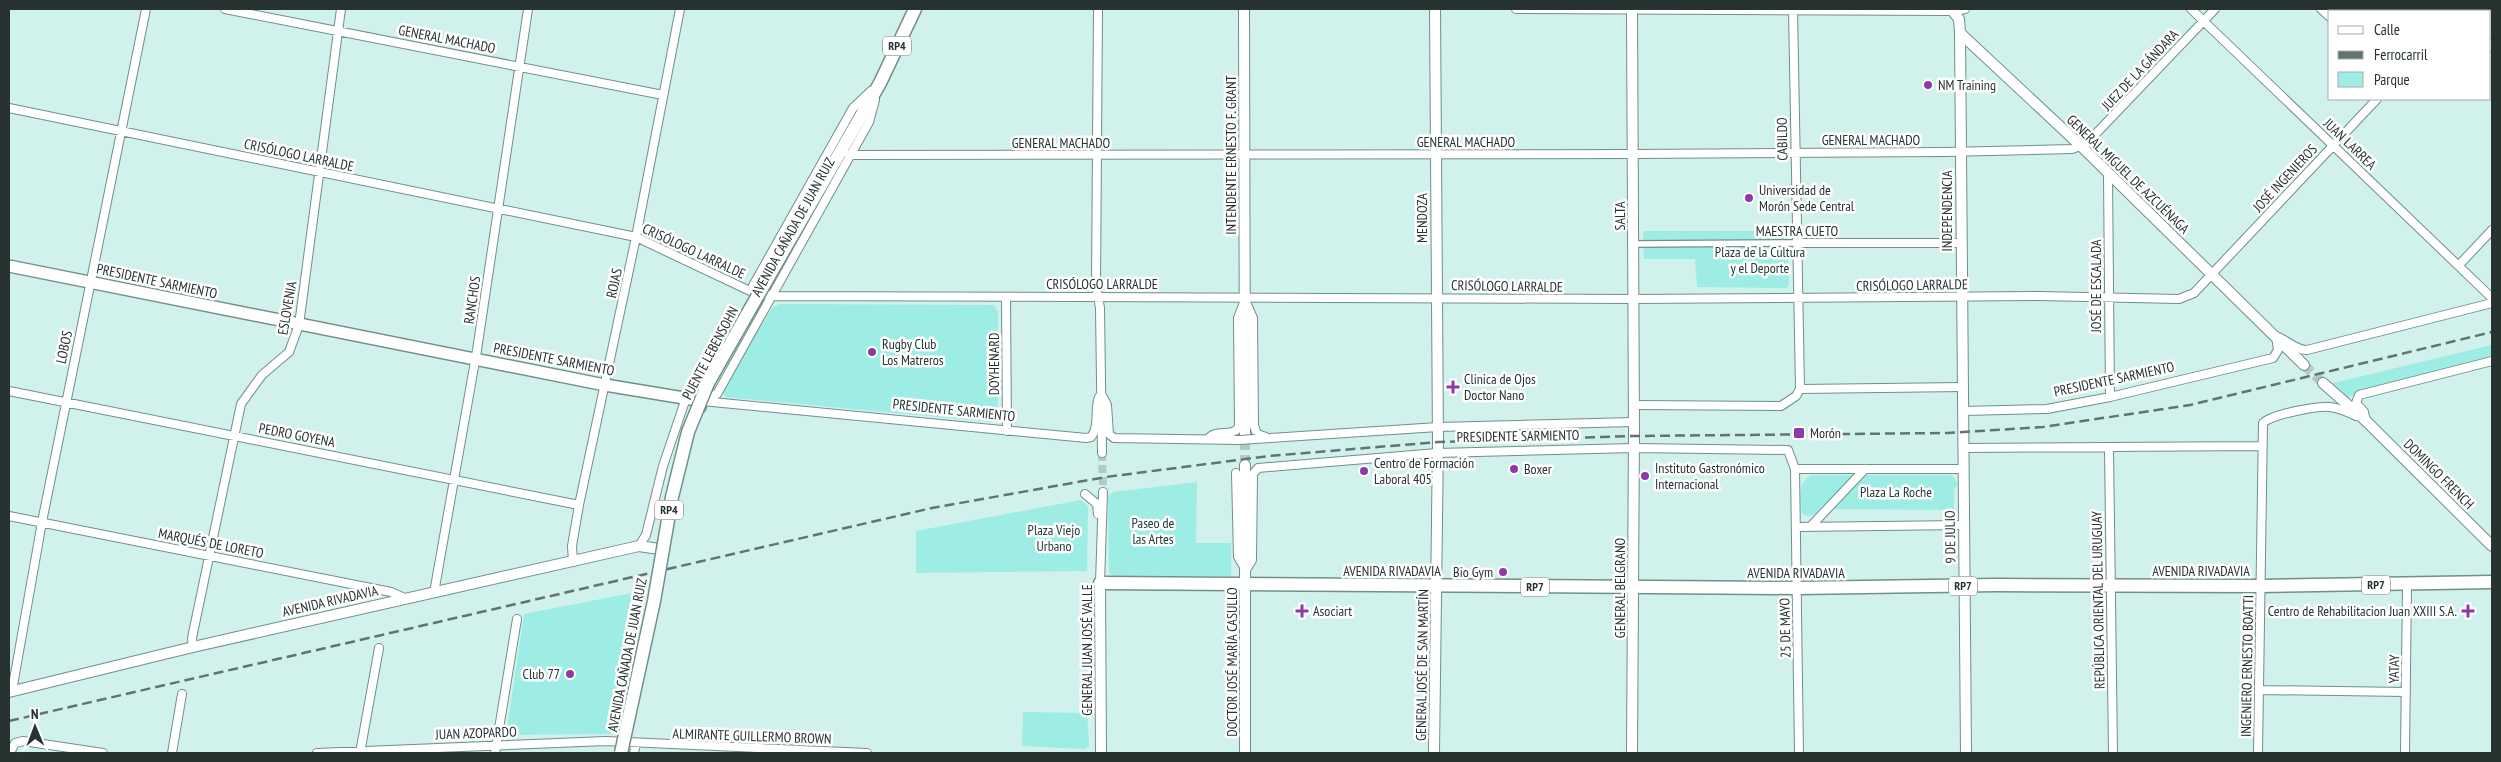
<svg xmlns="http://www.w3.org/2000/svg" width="2501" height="762" viewBox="0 0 2501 762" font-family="'PT Sans Narrow',sans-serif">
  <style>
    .green { fill: #9dede4 }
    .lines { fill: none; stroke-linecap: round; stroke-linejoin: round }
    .minor-tunnel { stroke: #afcbc7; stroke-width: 8; stroke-dasharray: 8 4; stroke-linecap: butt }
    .tertiary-tunnel { stroke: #afcbc7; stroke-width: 10; stroke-dasharray: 10 5; stroke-linecap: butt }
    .pedestrian-casing { stroke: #718f8b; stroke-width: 8 }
    .minor-casing { stroke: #718f8b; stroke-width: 10 }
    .tertiary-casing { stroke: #718f8b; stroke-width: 12 }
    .secondary-casing { stroke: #718f8b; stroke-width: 14 }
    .primary-casing { stroke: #718f8b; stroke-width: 15 }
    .pedestrian { stroke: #fff; stroke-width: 5.5 }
    .minor { stroke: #fff; stroke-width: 8 }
    .tertiary { stroke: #fff; stroke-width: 10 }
    .secondary { stroke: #fff; stroke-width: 11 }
    .primary { stroke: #fff; stroke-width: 12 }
    .rail { stroke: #617471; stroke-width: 2.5; stroke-dasharray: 10 5; stroke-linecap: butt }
    .minor-bridge-casing { stroke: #718f8b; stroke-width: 10; stroke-linecap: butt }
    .primary-bridge-casing { stroke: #718f8b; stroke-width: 15; stroke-linecap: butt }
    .minor-bridge { stroke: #fff; stroke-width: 8 }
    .primary-bridge { stroke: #fff; stroke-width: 12 }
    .poi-dot { fill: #8d39a7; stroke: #fff; stroke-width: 2 }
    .labels { text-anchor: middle; stroke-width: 5; stroke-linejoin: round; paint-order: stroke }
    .shield { fill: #fff; stroke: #67706f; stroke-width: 1 }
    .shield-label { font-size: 12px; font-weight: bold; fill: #263331 }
    .street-label { font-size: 14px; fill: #263331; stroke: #fff }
    .poi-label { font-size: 14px; fill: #263331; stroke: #fff; text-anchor: start }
    .park-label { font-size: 14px; fill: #213a37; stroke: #fff }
  </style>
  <rect width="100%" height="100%" fill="#d1f1ed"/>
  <!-- green -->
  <path class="green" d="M1643 231H1787L1789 285 1787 288 1697 287 1695 259H1644Z
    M779 304 994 305 998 312V417L991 422 725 397 722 391 772 308Z
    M2492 345V356L2362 391 2347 398 2329 384Z
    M1812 475H1952L1958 484 1954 490V510L1822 509C1815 515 1810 518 1802 514 1801 501 1796 481 1812 475Z
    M1197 482 1196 543H1231V576H1116L1109 574 1108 497 1113 492Z
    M1081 500 1088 506 1087 571 916 573V531Z
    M642 591 611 734 506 735 524 614Z
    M1023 712 1087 713 1089 746 1084 749 1022 746Z"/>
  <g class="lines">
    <!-- minor-tunnel -->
    <path class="minor-tunnel" d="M1102 453 1103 492"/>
    <!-- tertiary-tunnel -->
    <path class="tertiary-tunnel" d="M2304 365 2323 383
      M1245 465V435"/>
    <!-- pedestrian casing -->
    <g class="pedestrian-casing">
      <path id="pedestrian" d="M1634 244 1797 243"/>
    </g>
    <!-- minor casing -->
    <g class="minor-casing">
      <path id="minor" d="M225 9 663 95
        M1098 9 1096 285 1100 308 1102 453
        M1516 9 1955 11 1965 9
        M1793 9 1800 389
        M2191 9 2492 298
        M2321 9 2330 17
        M2453 9 2456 11
        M2461 11 2464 9
        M2490 44 2492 47
        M9 108 636 237 750 291 772 296 1633 299 2039 296 2179 299 2194 293 2377 99
        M849 155 1633 154 1945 152 2072 149 2087 143 2215 9
        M2108 175 2110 397
        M1797 243H1961
        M2459 265 2492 230
        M750 291 853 108 871 91
        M1006 297 1007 431
        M1246 302 1253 318 1254 426 1257 434 1266 437
        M1800 389 1963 387
        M9 391 579 505
        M1103 397 1107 405 1109 434 1114 438 1240 440
        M704 400 717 394 869 122 875 100
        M702 401 1086 438 1091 437C1100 426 1094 410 1099 397
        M1634 405 1781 406 1796 396 1800 389
        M1963 411 2047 409 2110 397 2273 358 2278 350 2276 336C2288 340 2294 350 2307 350L2492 303
        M2366 421 2364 412 2356 403 2359 395 2492 361
        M1208 439C1216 428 1232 438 1239 427L1238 318 1243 305
        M1255 439 1438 427 1634 422
        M2109 447 2113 753
        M1963 448 2261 446
        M1795 469H1963
        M1236 473 1238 557 1246 570 1252 560 1253 474 1258 468 1437 453 1634 448 1788 450 1795 469 1799 753
        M1085 494 1097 504 1098 514
        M9 516 391 592 407 599
        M1811 526 1865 469
        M1797 527 1963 525
        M639 546 646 535 663 466 686 398
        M573 562 572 546 579 505 636 237 680 9
        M1100 583 1103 492
        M434 593 477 350 528 9
        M193 647 192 638 241 404 262 375 289 352 299 325 341 9
        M2259 690 2406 692
        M12 691 42 522 146 9
        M10 753 15 743 23 741 103 753
        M172 753 182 694
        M317 753 606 741 867 753
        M360 753 379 648
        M495 753 517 619
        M634 753 636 743
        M2258 753 2263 423C2272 414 2317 406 2330 407 2339 408 2348 412 2356 416
        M2405 753 2407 585"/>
    </g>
    <!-- tertiary casing -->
    <g class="tertiary-casing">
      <path id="tertiary" d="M1244 9 1245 435
        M1951 9 1959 19 1960 33 1966 753
        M1960 33 2082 147 2304 365
        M2323 383 2366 421 2492 546
        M1100 583 1101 753
        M9 692 193 647 639 546 659 549
        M1245 753V465
        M1434 753 1438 442 1435 9
        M1632 753 1634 431 1632 9"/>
    </g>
    <!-- secondary casing -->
    <g class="secondary-casing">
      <path id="secondary" d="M9 266 605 385 702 401 700 407"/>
    </g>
    <!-- primary casing -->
    <g class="primary-casing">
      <path id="primary" d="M765 283 880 83 915 9
        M1100 583 1797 588 1996 585 2260 586 2492 582"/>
    </g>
    <!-- pedestrian -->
    <use href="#pedestrian" class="pedestrian"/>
    <!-- minor -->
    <use href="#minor" class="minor"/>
    <!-- tertiary -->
    <use href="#tertiary" class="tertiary"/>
    <!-- secondary -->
    <use href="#secondary" class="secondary"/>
    <!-- primary -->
    <use href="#primary" class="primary"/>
    <!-- rail -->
    <path class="rail" d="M9 721 932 508 1106 477 1269 456 1438 442 1634 436 1948 433 2043 427 2190 405 2492 332"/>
    <!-- minor-bridge casing -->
    <g class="minor-bridge-casing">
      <path id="minor-bridge" d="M1240 440 1255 439"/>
    </g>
    <!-- primary-bridge casing -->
    <g class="primary-bridge-casing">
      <path id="primary-bridge" d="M621 753 654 601 672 497 688 432 708 383 765 283"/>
    </g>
    <!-- minor-bridge -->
    <use href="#minor-bridge" class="minor-bridge"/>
    <!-- primary-bridge -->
    <use href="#primary-bridge" class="primary-bridge"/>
  </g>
  <!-- markers -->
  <g class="poi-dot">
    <circle cx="1928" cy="85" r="5"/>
    <circle cx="1749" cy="198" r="5"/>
    <circle cx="872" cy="352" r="5"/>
    <path d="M1450.5 379.5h5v5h5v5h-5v5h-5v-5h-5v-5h5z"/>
    <rect x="1793" y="427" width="12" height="12" rx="2.5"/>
    <circle cx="1514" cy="469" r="5"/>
    <circle cx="1364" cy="471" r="5"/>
    <circle cx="1645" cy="476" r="5"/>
    <circle cx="1503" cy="572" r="5"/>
    <path d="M1299.5 603.5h5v5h5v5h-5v5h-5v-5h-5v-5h5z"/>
    <path d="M2465.5 603.5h5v5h5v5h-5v5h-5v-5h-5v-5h5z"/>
    <circle cx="570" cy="674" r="5"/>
  </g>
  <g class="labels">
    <!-- shield labels -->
    <g class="shield">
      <rect x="883" y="36.5" width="28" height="19" rx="4"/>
      <rect x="655" y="500.5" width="28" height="19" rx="4"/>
      <rect x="2362" y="575.5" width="28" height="19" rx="4"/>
      <rect x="1949" y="576.5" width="28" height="19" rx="4"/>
      <rect x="1521" y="577.5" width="28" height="19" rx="4"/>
    </g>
    <g class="shield-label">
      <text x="897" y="50">RP4</text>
      <text x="669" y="514">RP4</text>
      <text x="2376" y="589">RP7</text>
      <text x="1963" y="590">RP7</text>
      <text x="1535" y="591">RP7</text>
    </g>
    <!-- street labels -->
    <g class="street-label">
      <text transform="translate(447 39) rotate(11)" y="5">GENERAL MACHADO</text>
      <text transform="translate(2140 70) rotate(-47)" y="5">JUEZ DE LA GÁNDARA</text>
      <text transform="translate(1782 139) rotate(-91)" y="5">CABILDO</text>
      <text x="1871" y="145">GENERAL MACHADO</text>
      <text x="1466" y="147">GENERAL MACHADO</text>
      <text x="1061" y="148">GENERAL MACHADO</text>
      <text transform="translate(2350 144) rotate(44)" y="5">JUAN LARREA</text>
      <text transform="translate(299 155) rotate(12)" y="5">CRISÓLOGO LARRALDE</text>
      <text transform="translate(1231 155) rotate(-90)" y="5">INTENDENTE ERNESTO F. GRANT</text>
      <text transform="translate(2128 174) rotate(44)" y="5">GENERAL MIGUEL DE AZCUÉNAGA</text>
      <text transform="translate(2285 178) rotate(-47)" y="5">JOSÉ INGENIEROS</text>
      <text transform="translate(1947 211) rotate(-90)" y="5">INDEPENDENCIA</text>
      <text transform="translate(1620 216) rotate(-90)" y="5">SALTA</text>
      <text transform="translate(1422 218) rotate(-90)" y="5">MENDOZA</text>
      <text transform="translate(793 227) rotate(-61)" y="5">AVENIDA CAÑADA DE JUAN RUIZ</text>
      <text x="1797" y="236">MAESTRA CUETO</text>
      <text transform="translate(694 251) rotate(25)" y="5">CRISÓLOGO LARRALDE</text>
      <text transform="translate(157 281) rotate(12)" y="5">PRESIDENTE SARMIENTO</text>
      <text transform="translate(614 283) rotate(-78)" y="5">ROJAS</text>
      <text x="1102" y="289">CRISÓLOGO LARRALDE</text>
      <text transform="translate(1912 285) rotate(-1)" y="5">CRISÓLOGO LARRALDE</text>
      <text transform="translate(1507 286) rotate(1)" y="5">CRISÓLOGO LARRALDE</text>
      <text transform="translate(2096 286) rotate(-90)" y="5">JOSÉ DE ESCALADA</text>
      <text transform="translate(472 300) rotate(-82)" y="5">RANCHOS</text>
      <text transform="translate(287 308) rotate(-80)" y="5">ESLOVENIA</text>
      <text transform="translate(64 347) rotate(-78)" y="5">LOBOS</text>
      <text transform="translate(710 353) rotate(-62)" y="5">PUENTE LEBENSOHN</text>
      <text transform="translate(554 359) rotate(11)" y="5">PRESIDENTE SARMIENTO</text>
      <text transform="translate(994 364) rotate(-90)" y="5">DOYHENARD</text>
      <text transform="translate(2114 379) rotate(-12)" y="5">PRESIDENTE SARMIENTO</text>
      <text transform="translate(954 410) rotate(6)" y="5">PRESIDENTE SARMIENTO</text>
      <text transform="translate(297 435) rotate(11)" y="5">PEDRO GOYENA</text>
      <text transform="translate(1518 436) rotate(-1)" y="5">PRESIDENTE SARMIENTO</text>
      <text transform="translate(2439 474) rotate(45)" y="5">DOMINGO FRENCH</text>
      <text transform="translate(1950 537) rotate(-91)" y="5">9 DE JULIO</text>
      <text transform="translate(211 543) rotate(11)" y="5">MARQUÉS DE LORETO</text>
      <text x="1392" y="576">AVENIDA RIVADAVIA</text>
      <text x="2201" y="576">AVENIDA RIVADAVIA</text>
      <text x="1796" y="578">AVENIDA RIVADAVIA</text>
      <text transform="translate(1620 588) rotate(-90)" y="5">GENERAL BELGRANO</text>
      <text transform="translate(2098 600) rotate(-91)" y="5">REPÚBLICA ORIENTAL DEL URUGUAY</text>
      <text transform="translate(330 601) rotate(-13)" y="5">AVENIDA RIVADAVIA</text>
      <text transform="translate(1785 628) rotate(-91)" y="5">25 DE MAYO</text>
      <text transform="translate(1087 650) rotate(-90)" y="5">GENERAL JUAN JOSÉ VALLE</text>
      <text transform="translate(627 655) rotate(-79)" y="5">AVENIDA CAÑADA DE JUAN RUIZ</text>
      <text transform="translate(1232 662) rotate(-90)" y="5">DOCTOR JOSÉ MARÍA CASULLO</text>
      <text transform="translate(1422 665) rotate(-89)" y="5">GENERAL JOSÉ DE SAN MARTÍN</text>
      <text transform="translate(2247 666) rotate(-89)" y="5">INGENIERO ERNESTO BOATTI</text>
      <text transform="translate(2394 669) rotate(-89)" y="5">YATAY</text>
      <text transform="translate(476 733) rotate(-2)" y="5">JUAN AZOPARDO</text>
      <text transform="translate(752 736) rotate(2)" y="5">ALMIRANTE GUILLERMO BROWN</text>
    </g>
    <!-- poi labels -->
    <g class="poi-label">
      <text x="1938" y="90">NM Training</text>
      <text x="1759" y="195">Universidad de<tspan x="1759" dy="16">Morón Sede Central</tspan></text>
      <text x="882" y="349">Rugby Club<tspan x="882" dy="16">Los Matreros</tspan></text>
      <text x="1464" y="384">Clinica de Ojos<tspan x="1464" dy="16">Doctor Nano</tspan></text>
      <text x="1810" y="438">Morón</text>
      <text x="1374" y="468">Centro de Formación<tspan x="1374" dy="16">Laboral 405</tspan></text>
      <text x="1655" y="473">Instituto Gastronómico<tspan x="1655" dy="16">Internacional</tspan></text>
      <text x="1524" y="474">Boxer</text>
      <text x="1493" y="577" text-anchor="end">Bio Gym</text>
      <text x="1313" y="616">Asociart</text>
      <text x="2457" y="616" text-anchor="end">Centro de Rehabilitacion Juan XXIII S.A.</text>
      <text x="560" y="679" text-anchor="end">Club 77</text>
    </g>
    <!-- park labels -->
    <g class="park-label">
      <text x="1760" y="257">Plaza de la Cultura<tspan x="1760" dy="16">y el Deporte</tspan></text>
      <text x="1896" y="497">Plaza La Roche</text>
      <text x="1153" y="528">Paseo de<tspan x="1153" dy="16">las Artes</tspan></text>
      <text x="1054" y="535">Plaza Viejo<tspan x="1054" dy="16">Urbano</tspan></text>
    </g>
  </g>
  <!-- border -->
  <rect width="2501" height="762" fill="none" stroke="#263331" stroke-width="20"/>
  <!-- legend -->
  <rect x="2328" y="10" width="162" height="90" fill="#ffffff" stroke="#a8adad"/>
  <rect x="2338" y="26" width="25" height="8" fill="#ffffff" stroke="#a8adad"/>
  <text x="2374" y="35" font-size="15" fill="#263331">Calle</text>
  <rect x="2338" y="51" width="25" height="8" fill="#617471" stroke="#a8adad"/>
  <text x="2374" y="60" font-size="15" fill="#263331">Ferrocarril</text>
  <rect x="2338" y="72" width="25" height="15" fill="#9dede4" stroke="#a8adad"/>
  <text x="2374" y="85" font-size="15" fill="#263331">Parque</text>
  <!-- north arrow -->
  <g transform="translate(35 727) rotate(359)" stroke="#ffffff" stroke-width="4" paint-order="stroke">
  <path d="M0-4L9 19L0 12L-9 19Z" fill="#263331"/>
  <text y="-8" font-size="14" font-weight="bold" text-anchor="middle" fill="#263331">N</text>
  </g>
</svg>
